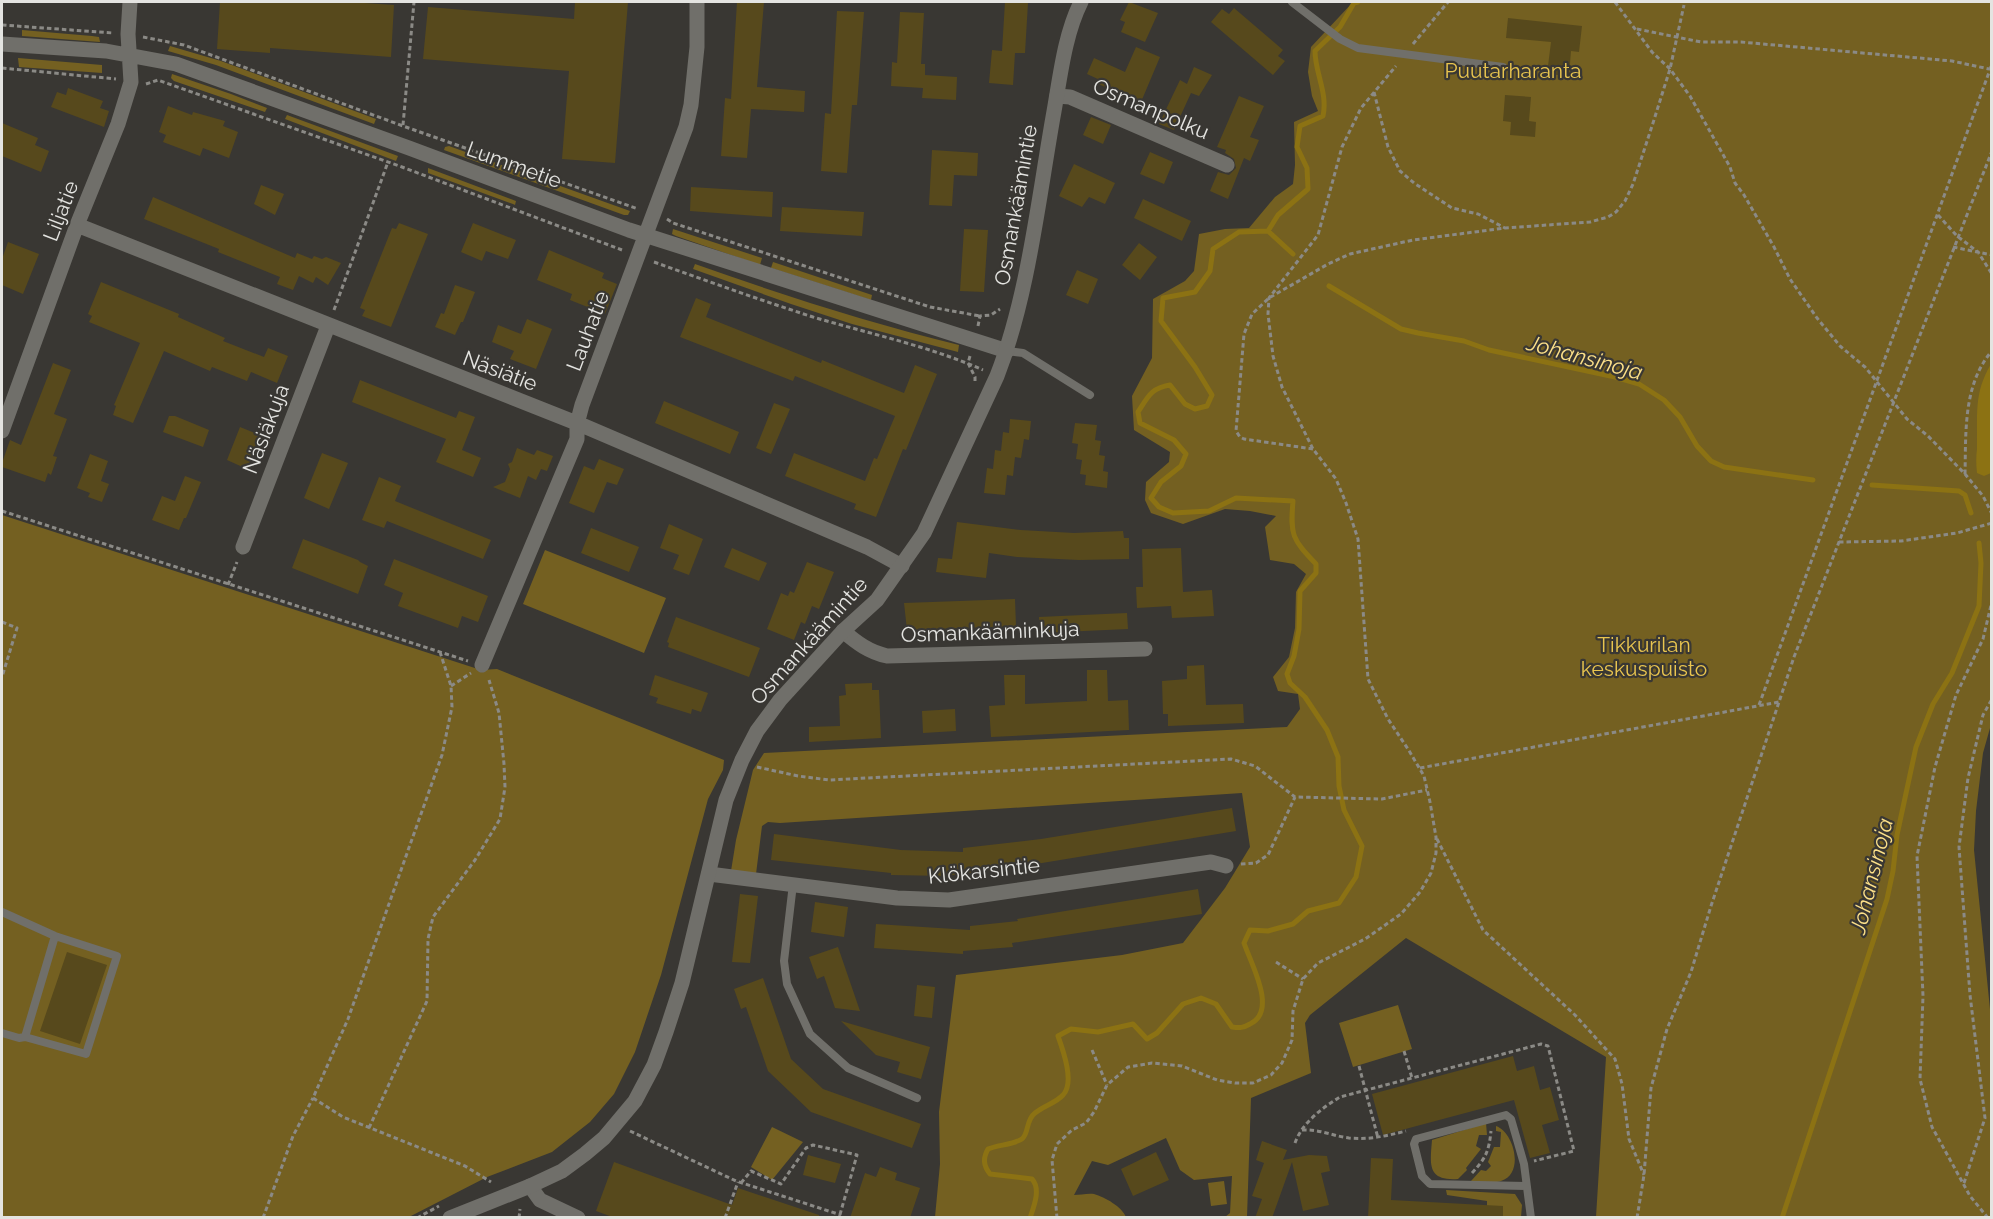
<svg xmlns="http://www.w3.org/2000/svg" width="1993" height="1219" viewBox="0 0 1993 1219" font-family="Raleway,sans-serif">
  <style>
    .green { fill: #746021 }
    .water { fill: #8c7213 }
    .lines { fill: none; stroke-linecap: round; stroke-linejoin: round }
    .stream { stroke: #8c7213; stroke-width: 5 }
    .building { fill: #57491c }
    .path { stroke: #8b8a86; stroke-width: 3; stroke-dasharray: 4.5 3; stroke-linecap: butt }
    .lane { stroke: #706f6a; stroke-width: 8 }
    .street { stroke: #706f6a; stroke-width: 15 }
    .secondary { stroke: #706f6a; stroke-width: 15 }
    .labels { text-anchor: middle; stroke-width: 4.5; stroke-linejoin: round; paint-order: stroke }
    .park-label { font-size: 21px; fill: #e9c54f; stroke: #393733 }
    .street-label { font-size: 21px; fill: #e4e4e1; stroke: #393733 }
    .water-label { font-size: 22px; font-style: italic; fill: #fbdf88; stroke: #393733 }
  </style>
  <rect width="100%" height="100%" fill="#393733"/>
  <!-- green -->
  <path class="green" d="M1353 2H1991L1992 721 1983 753 1976 811 1974 850 1992 1029 1991 1217H1596L1606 1057 1406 938 1310 1015 1305 1023 1311 1073 1251 1098 1247 1217H1225L1230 1213 1232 1176 1194 1180 1180 1170 1166 1138 1108 1165 1092 1161 1074 1195C1080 1195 1088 1193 1094 1194 1105 1197 1122 1207 1126 1217H935L940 1164 939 1112 956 975 1122 955 1183 943 1225 888 1250 847 1242 793 780 823 768 822 762 826 756 874 731 871 736 840 753 770 764 753 1287 727 1300 709 1298 694 1278 691 1273 677 1289 657 1295 628 1296 592 1306 574 1294 564 1270 560 1265 527 1276 516 1250 511 1225 509 1183 524 1151 513 1145 500 1146 482 1169 462 1170 452 1134 430 1132 396 1152 358 1153 299 1185 281 1194 271 1199 234 1225 229 1249 228 1275 197 1293 184 1295 165 1294 122 1318 111 1312 96 1308 72 1311 47Z
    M22 30 92 36 99 37 100 42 22 36Z
    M170 46 221 61 376 119 374 124 216 65 168 51Z
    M18 58 102 65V73L19 67Z
    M172 74 231 94 267 108 265 112 174 81 171 78Z
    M287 115 398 156 396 161 285 119Z
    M449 146 630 211 628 215H624L444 150 445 147Z
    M428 168 516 201 515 205 513 204 428 173Z
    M673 229 762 258 760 265 676 236 672 234Z
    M773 262 872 295 871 300 771 268Z
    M695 264C782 295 870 323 959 345L958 352 852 324 791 304 693 269Z
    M2 515 481 670 497 669 724 760 723 770 708 799 661 975 635 1052 614 1094 590 1122 552 1152 487 1177 409 1217 2 1218Z
    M545 550 666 598 644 653 523 604Z
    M1398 1005 1412 1049 1353 1067 1339 1023Z
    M1486 1123 1487 1135H1479L1476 1146 1481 1149 1466 1168 1467 1170 1458 1179C1427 1181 1430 1165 1432 1140Z
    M1496 1126C1514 1132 1525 1174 1501 1181 1492 1184 1480 1182 1471 1181L1481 1170 1486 1171 1491 1166 1488 1162 1494 1147H1500L1501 1132 1496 1131Z
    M772 1127 803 1142 772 1180 751 1167Z
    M1224 1181 1227 1204 1211 1206 1208 1183Z
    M1446 1190 1515 1194 1522 1205 1521 1217H1487V1201L1447 1195Z"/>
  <!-- water -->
  <path class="water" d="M1991 364V473L1984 476 1977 473C1976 464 1976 457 1977 449 1978 416 1973 394 1991 364Z"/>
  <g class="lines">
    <!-- stream -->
    <path class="stream" d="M1268 231 1293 254
      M1329 286 1401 329 1418 333 1464 341 1489 350 1615 377 1639 384 1664 400 1680 417 1697 446 1711 461 1724 467 1813 480
      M1872 485 1959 491 1965 495 1971 513
      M1030 1218C1034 1206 1041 1189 1032 1179L990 1174C983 1165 983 1158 988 1149 997 1145 1018 1144 1023 1138 1029 1131 1026 1120 1035 1113 1043 1106 1056 1103 1063 1095 1075 1083 1063 1050 1058 1036L1071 1029 1098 1032 1133 1024 1147 1039 1157 1033 1183 1004 1201 998 1216 1004 1232 1027C1240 1028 1243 1028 1250 1024 1278 1011 1251 964 1244 943L1250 930 1268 931 1293 924 1308 911 1339 903 1356 877 1362 846 1344 810 1339 786 1338 757 1327 730 1305 697 1290 683 1287 674 1294 656 1299 629 1300 591 1316 573V564C1292 539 1290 535 1293 501L1236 498 1209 511 1173 513 1159 507 1151 498 1161 482 1181 466 1186 454 1174 440 1140 423 1138 412C1148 397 1151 388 1170 385L1185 404 1195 409 1207 406 1212 395 1195 367 1161 321 1163 298 1195 292 1210 271 1213 249 1239 232 1268 231 1278 215 1308 189 1307 168 1297 147 1300 126 1323 116C1328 93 1315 73 1315 51L1340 27 1354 3 1358 2
      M1782 1218 1887 899 1893 871 1897 835 1916 747 1933 704 1952 673 1979 606 1981 563 1979 543"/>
  </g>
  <!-- building -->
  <path class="building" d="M220 2H350L394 5 391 57 270 48V53L217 49Z
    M575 2H628L615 163 562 159 569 71 423 59 428 7 574 19Z
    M737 2H764L757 87 805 91 804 112 751 109 747 158 721 156 725 98 731 99Z
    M1005 2 1028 3 1025 53H1015L1013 85 989 83 992 50 1002 51Z
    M1129 2 1158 13 1145 42 1121 32 1125 22 1120 20Z
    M1234 8 1283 50 1278 56 1285 61 1273 75 1211 22 1222 9 1229 14Z
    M837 11 864 12 857 105H852L847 173 821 171 825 113 831 114Z
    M900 12 924 13 921 64H925V75L957 77 956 100 922 98 923 88 891 86 892 62 897 63Z
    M1508 18 1582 26 1579 52 1571 51 1569 76 1547 74 1551 42 1506 38Z
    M1136 47 1160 57 1141 102 1098 84 1100 80 1087 74 1094 58 1125 72Z
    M1194 67 1212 75 1199 96 1191 93 1174 130 1159 124 1180 80 1187 84Z
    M68 88 103 101 100 108 109 111 104 127 51 107 57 92 66 95Z
    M1505 95 1531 97 1529 121 1536 122 1535 137 1510 135 1511 122 1503 121Z
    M1239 96 1264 106 1250 137 1259 140 1250 161 1244 158 1228 199 1210 191 1218 172 1229 175 1236 168 1234 159 1225 153 1226 150 1217 147Z
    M168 106 192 115 193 112 225 121 223 126 238 132 229 158 203 148 200 156 163 142 166 135 159 132Z
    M1091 117 1111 125 1103 144 1083 135Z
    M2 123 38 138 35 145 49 151 41 172 2 156Z
    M932 150 978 153 977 176 954 175 952 206 929 205Z
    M1150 152 1173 162 1164 184 1140 174Z
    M1074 164 1115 183 1105 204 1089 197 1082 207 1059 196Z
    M261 185 284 194 275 215 254 204Z
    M691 187 773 192 772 217 690 211Z
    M153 197 295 258 297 253 312 259 314 256 322 259 326 257 341 263 328 285 316 277 313 283 299 276 293 290 277 284 280 277 218 252 219 249 144 219Z
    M1143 199 1191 221 1182 241 1134 218Z
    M782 207 864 212 862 236 780 231Z
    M399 223 428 234 391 327 362 316 365 310 360 308 392 228 396 229Z
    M473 223 516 240 508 259 486 251 482 261 461 252Z
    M964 229 988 230 984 292 960 291Z
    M8 242 39 254 23 294 2 285V259Z
    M1139 243 1157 257 1140 280 1122 265Z
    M549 250 604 273 602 278 617 284 605 314 570 300 572 294 537 280Z
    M1077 270 1098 279 1088 304 1066 295Z
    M101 282 179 314 178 317 225 338 223 341 264 357 268 348 288 356 277 383 251 372 247 381 212 367 210 371 164 351 133 423 113 415 116 406 114 405 140 343 89 322 92 316 88 314Z
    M455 285 475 292 463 322H461L455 335 435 327 441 313 444 314Z
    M696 298 711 304 706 317 821 363 822 360 904 393 915 365 937 374 906 450 903 449 876 517 854 509 856 504 785 476 794 453 865 481 874 458 877 459 895 416 795 376 793 381 680 337Z
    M527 319 552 329 536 369 510 359 514 351 492 342 498 325 521 334Z
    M53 363 71 370 54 414 67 419 53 456 57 457 51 475 48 473 45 482 2 467V463L10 440 21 445Z
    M360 380 456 418 459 411 475 417 462 450 481 458 473 477 436 462 446 439 352 402Z
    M664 401 739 432 730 454 655 423Z
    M774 403 790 409 771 454 756 448Z
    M169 416H175L209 430 203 447 163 432Z
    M1010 419 1031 421 1029 440 1024 439 1021 458 1015 457 1013 476 1007 475 1005 495 984 493 987 468 993 469 995 450 1001 451 1003 432 1009 433Z
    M1075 423 1097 425 1095 440 1101 441 1099 455 1105 456 1103 471 1108 472 1107 488 1085 485 1086 475 1080 474 1082 460 1076 459 1078 444 1072 443Z
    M240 427 260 435 247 469 227 460Z
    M517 448 534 455 537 450 553 456 547 471 541 469 536 480 528 476 520 498 493 487 505 482 510 469 508 464 512 462Z
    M322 453 348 463 329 509 304 498Z
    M90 454 108 461 101 481 109 484 102 502 88 497 90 493 77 488Z
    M599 459 624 469 617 485 607 482 594 513 569 503 584 466 594 470Z
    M185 476 201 482 186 518H184L179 530 152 520 162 496 175 501Z
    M379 477 401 486 395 501 491 540 483 559 387 521 384 528 362 520Z
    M957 522 1021 530 1074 533 1123 531 1124 538H1129V559L1079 560 1017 557 989 553 986 578 936 572 938 558 952 559Z
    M669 524 703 539 689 575 673 569 679 555 660 548Z
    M591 528 639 547 629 572 581 553Z
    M303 539 358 560 360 562 368 566 358 594 292 568Z
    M732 548 767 563 759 581 724 567Z
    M1181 548 1183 592 1212 590 1214 616 1172 618 1171 606 1137 608 1136 587H1143L1142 549Z
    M394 559 488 596 478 622 462 616 458 628 398 606 403 593 384 585Z
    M807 562 834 572 819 609 812 606 805 624 801 622 794 640 767 629 781 593 788 596 790 591 794 593Z
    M1015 599 1016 626 907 630 904 603Z
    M1127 613 1128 629 1040 633 1039 617Z
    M676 617 760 648 749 677 668 647 669 643 667 642Z
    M1204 665 1206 705 1243 704 1244 723 1168 726V714H1163L1162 681 1187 679V666Z
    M1087 670H1107L1108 701 1128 700 1129 730 991 737 989 706 1005 705 1004 675H1025V704L1087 701Z
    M655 675 708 693 701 712 692 709 691 714 656 703 658 698 649 695Z
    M872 683V690H879L881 738 809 742V727L840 726 839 696 846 695 845 684Z
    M955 709 956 731 923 733 922 711Z
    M1232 808 1236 831 1036 864 946 876 891 875V873L771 860 774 834 901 850 963 852V848L1041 839Z
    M1198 889 1202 914 1012 943 1013 947 963 951V954L874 948 876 924 970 930V926L1018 921 1017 919Z
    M740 894 758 896 750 963 732 962Z
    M815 902 848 907 844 937 811 932Z
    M838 947 860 1011 835 1008 824 976 817 979 809 957Z
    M67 952 107 965 80 1044 40 1031Z
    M763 978 791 1059 823 1089 921 1124 912 1148 811 1112 768 1071 746 1007 741 1009 734 989Z
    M917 985 935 987 932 1018 914 1016Z
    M841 1021 930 1047 921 1079 897 1072 900 1062 876 1055Z
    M1513 1056 1517 1071 1534 1066 1540 1090 1550 1087 1559 1120 1542 1125 1550 1153 1530 1158 1514 1100 1383 1135 1372 1094Z
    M1262 1141 1287 1150 1283 1160 1309 1155 1327 1156 1330 1171 1321 1173 1329 1205 1303 1211 1292 1162 1272 1218H1255L1262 1199 1252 1196 1264 1163 1256 1160Z
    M1156 1152 1169 1180 1133 1196 1121 1169Z
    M808 1155 841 1164 835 1183 803 1175Z
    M1371 1158 1393 1159 1391 1200 1503 1206V1218H1368Z
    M614 1162 732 1205 738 1188 819 1215V1218H615L596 1211Z
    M880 1167 897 1173 895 1180 920 1188 910 1218H850L865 1173 876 1177Z"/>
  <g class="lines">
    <!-- path -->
    <path class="path" d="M1615 2 1652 52 1670 69 1690 96 1730 167 1735 183 1744 195 1774 247 1790 279 1817 318 1840 346 1865 367 1907 419 1928 436 1965 474 1983 496 1992 514
      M2 25 113 33
      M1637 29 1701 42H1741L1952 61 1989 69
      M143 37 184 45 403 126 638 209
      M1413 44 1448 2
      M2 68 116 79
      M146 84 158 80 402 167 622 250
      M1374 92 1388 147 1400 171 1414 183 1452 208 1478 214 1505 228
      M403 125 414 2
      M1938 215 1957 236 1978 252 1992 274
      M667 219 673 223 930 307 980 316
      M1953 247 1992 255
      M654 262C707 281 760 300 813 317 870 334 929 346 983 370
      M334 310 388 162
      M978 326 980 316 991 315 1000 309
      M970 356 968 363 975 377V383
      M1313 449 1244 439 1240 437 1236 431 1244 334 1252 314 1269 298 1328 264 1350 254 1413 240 1505 228 1590 222 1608 217 1616 212 1625 201 1633 184 1653 123 1670 69 1684 5
      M1965 474C1966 432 1963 384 1992 351
      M2 511 468 661
      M1839 542 1901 541 1957 533 1992 523
      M228 585 237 562
      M2 622 17 628 2 677
      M440 652 451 686 452 707 442 755 348 1019 313 1098 343 1117 465 1166 491 1182
      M451 686 471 673
      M1759 705 1992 64
      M757 767 798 776 829 780 1231 759 1255 766 1295 797 1382 799 1427 790
      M1420 768 1779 702
      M1437 839 1483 930 1575 1015 1615 1059 1622 1084 1629 1139 1644 1175
      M1241 864 1256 863 1268 855 1295 797
      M1276 962 1303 979
      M1092 1050 1107 1085
      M1404 1051 1412 1078
      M1359 1066 1378 1138
      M369 1128 427 1001 428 939 433 917 475 860 500 819 505 787 504 764 499 713 489 680
      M1302 1130C1319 1129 1333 1136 1349 1138 1369 1140 1386 1136 1406 1131
      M630 1131 736 1181 841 1215
      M1295 1143C1302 1123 1322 1108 1340 1097L1541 1044 1548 1046 1574 1151 1534 1161
      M1472 1173C1486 1158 1489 1151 1491 1131
      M741 1183 751 1171 781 1184 806 1148 813 1145 857 1155 839 1218
      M1964 1183 1985 1118 1970 995 1959 847 1968 778 1983 715 1992 699
      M263 1218 293 1136 313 1098
      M417 1218 439 1206
      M519 1218 520 1209
      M725 1218 738 1182
      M1057 1218 1052 1160 1057 1144 1072 1130 1086 1123 1094 1112 1107 1085 1128 1067 1152 1063 1182 1066 1217 1080 1235 1083H1253L1271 1075 1282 1063 1292 1040 1293 1011 1303 979 1318 963 1365 939 1401 914 1420 892 1431 873 1436 853V837L1430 802 1424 776 1408 749 1388 719 1368 679 1358 539 1346 503 1336 479 1313 449 1282 387 1273 356 1268 314 1269 298 1318 235 1342 147 1361 108 1396 66
      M1637 1218 1644 1175 1651 1088 1667 1029 1691 972 1711 906 1794 657 1992 151
      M1988 1218 1970 1196 1932 1127 1920 1079 1923 996 1917 856 1935 767 1956 695 1983 639 1992 601"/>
    <!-- lane -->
    <path class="lane" d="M1292 2 1340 39 1358 48 1503 67
      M1007 351 1023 353 1090 395
      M793 884 784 961 787 984 810 1034 848 1068 917 1098
      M2 912 55 936 117 956 86 1054 25 1037
      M2 1033 19 1038 25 1037 55 936
      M1526 1186 1430 1184 1422 1176 1414 1144 1416 1139 1506 1115 1511 1119 1524 1164 1531 1218"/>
    <!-- street -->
    <path class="street" d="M2 44 106 51 176 64 409 148 629 230 1007 351
      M1057 96 1070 97 1227 165
      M77 225 584 426 867 547 902 566
      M2 431 77 225 118 124 131 82 128 34 130 2
      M243 547 328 326
      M843 631C857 643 869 652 887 656L1145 649
      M482 665 577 439V424L582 405 686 127 691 105 697 47V2
      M709 874 897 898 949 900 1211 862 1226 866
      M530 1186 540 1200 578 1218"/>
    <!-- secondary -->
    <path class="secondary" d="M450 1218 530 1186 562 1171 585 1154 604 1138 635 1101 654 1065 666 1032 682 983 726 800 742 760 757 731 780 700 843 631 877 600 924 533 997 376C1028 296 1038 202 1053 117 1060 79 1064 36 1081 2"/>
  </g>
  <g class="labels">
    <!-- park labels -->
    <g class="park-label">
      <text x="1513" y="78">Puutarharanta</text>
      <text x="1644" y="652">Tikkurilan<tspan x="1644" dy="24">keskuspuisto</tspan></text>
    </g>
    <!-- street labels -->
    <g class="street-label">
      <text transform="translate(1151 109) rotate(23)" y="7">Osmanpolku</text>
      <text transform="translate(514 165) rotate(20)" y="7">Lummetie</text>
      <text transform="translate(1016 205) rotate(-80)" y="7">Osmankäämintie</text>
      <text transform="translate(61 211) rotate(-69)" y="7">Liljatie</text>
      <text transform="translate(588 331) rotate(-69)" y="7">Lauhatie</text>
      <text transform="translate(500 371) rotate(21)" y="7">Näsiätie</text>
      <text transform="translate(266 429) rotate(-69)" y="7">Näsiäkuja</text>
      <text transform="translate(990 632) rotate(-2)" y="7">Osmankääminkuja</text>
      <text transform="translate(809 641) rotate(-48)" y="7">Osmankäämintie</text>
      <text transform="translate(984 871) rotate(-6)" y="7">Klökarsintie</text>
    </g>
    <!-- water labels -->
    <g class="water-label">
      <text transform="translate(1585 357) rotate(15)" y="8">Johansinoja</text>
      <text transform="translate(1871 876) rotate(-76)" y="8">Johansinoja</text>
    </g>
  </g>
  <!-- border -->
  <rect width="1993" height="1219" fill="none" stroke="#e4e4e1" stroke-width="6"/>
</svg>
